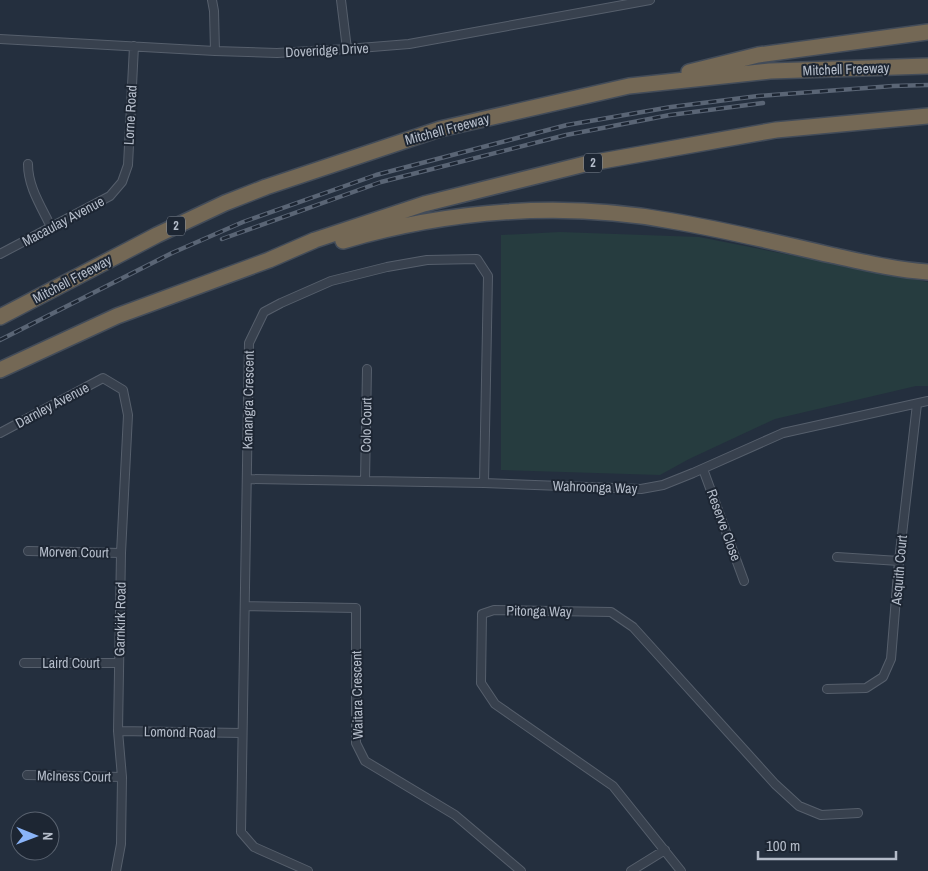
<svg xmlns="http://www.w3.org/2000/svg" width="928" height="871" viewBox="0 0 928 871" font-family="'Archivo Narrow',sans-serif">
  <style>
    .green { fill: #263c3f }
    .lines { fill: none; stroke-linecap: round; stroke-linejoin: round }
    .minor-casing { stroke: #565f6c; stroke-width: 10 }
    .motorway-casing { stroke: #434c59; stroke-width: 18 }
    .minor { stroke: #38414e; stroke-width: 8 }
    .motorway { stroke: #746855; stroke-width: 15 }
    .rail-casing { stroke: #5a6575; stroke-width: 4.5 }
    .rail { stroke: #1d2633; stroke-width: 2.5; stroke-dasharray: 8; stroke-linecap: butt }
    .labels { text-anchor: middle; stroke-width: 4; stroke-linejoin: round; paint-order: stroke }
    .shield { fill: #1d2633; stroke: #878f9c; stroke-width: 1 }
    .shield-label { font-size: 12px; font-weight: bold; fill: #b4bcc9 }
    .street-label { font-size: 14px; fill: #b4bcc9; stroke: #1d2633 }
  </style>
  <rect width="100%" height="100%" fill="#242f3e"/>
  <!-- green -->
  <path class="green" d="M560 232 699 237 928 282V386H916L775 419 689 459 660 475 501 470V235Z"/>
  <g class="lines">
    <!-- minor casing -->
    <g class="minor-casing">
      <path id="minor" d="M212 0 214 11 215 51
        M341 0 347 49
        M0 39 215 51 277 53 347 49 409 44 650 0
        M28 164C28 187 41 206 51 227
        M0 254 110 196 122 182 128 165 134 46
        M0 433 103 378 123 390 128 415 121 553 118 731 122 777 121 844 116 871
        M703 469 744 581
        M247 479 484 483 641 489 663 485 693 473 783 433 928 401
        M365 481 367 369
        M28 551 121 553
        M837 557 899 561
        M245 606 356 608V743L365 761 455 815 521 871
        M24 663H119
        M827 689 866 688 883 677 891 659 899 561 917 404
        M118 731 242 733
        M27 775 122 777
        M308 871 254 847 241 832 249 343 264 312 281 303 331 281 387 267 427 260 477 259 488 276 484 483
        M631 871 665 850
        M681 871 613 786 495 704 481 683 482 614 494 610 611 612 633 627 775 784 799 806 821 815 858 813"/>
    </g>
    <!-- motorway casing -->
    <g class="motorway-casing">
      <path id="motorway" d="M689 72 758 55 928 32
        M343 241C449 210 563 201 672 221 726 230 778 243 831 255 863 262 896 270 928 272
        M0 317 157 235 225 203 266 187 440 129 629 86 770 71 928 66
        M0 370 117 316 269 260 315 240 424 204 585 164 776 130 928 116"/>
    </g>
    <!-- minor -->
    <use href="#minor" class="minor"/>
    <!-- motorway -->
    <use href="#motorway" class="motorway"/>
    <!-- rail casing -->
    <g class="rail-casing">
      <path id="rail" d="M222 239 381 182 566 135 670 115 763 103
        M0 340 172 253 243 222 376 175 567 125 671 107 758 96 893 86 928 85"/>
    </g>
    <!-- rail -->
    <use href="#rail" class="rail"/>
  </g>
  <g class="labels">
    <!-- shield labels -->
    <g class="shield">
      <rect x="584" y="153.5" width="18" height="19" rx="4"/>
      <rect x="167" y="216.5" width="18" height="19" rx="4"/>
    </g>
    <g class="shield-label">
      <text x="593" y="167">2</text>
      <text x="176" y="230">2</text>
    </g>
    <!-- street labels -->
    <g class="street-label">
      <text transform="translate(327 50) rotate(-3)" y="5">Doveridge Drive</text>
      <text transform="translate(846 69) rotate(-2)" y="5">Mitchell Freeway</text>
      <text transform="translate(130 115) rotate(-87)" y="5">Lorne Road</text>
      <text transform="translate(447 129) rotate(-15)" y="5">Mitchell Freeway</text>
      <text transform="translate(63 221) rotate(-28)" y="5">Macaulay Avenue</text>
      <text transform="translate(72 279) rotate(-28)" y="5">Mitchell Freeway</text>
      <text transform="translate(248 400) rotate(-89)" y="5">Kanangra Crescent</text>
      <text transform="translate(52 405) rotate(-28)" y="5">Darnley Avenue</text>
      <text transform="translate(366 425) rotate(-89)" y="5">Colo Court</text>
      <text transform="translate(595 487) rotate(2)" y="5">Wahroonga Way</text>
      <text transform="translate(724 525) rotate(70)" y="5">Reserve Close</text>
      <text transform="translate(74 552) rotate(1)" y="5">Morven Court</text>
      <text transform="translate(899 570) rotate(-85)" y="5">Asquith Court</text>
      <text transform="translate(539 611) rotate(1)" y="5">Pitonga Way</text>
      <text transform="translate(120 619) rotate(-89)" y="5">Garnkirk Road</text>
      <text x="71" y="668">Laird Court</text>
      <text transform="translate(357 695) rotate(-91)" y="5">Waitara Crescent</text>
      <text transform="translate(180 732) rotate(1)" y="5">Lomond Road</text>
      <text transform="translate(74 776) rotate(1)" y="5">McIness Court</text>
    </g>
  </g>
  <!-- north arrow -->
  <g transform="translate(35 836) rotate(91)"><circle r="24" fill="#1d2633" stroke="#59626f"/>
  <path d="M0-4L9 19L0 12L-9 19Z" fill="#8ab4f8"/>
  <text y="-8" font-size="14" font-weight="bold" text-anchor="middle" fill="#b4bcc9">N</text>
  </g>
  <!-- scale -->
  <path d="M758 851v8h138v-8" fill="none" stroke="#b4bcc9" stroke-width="2.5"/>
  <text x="766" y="851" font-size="15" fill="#b4bcc9" stroke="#1d2633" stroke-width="4" paint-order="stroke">100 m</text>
</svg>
